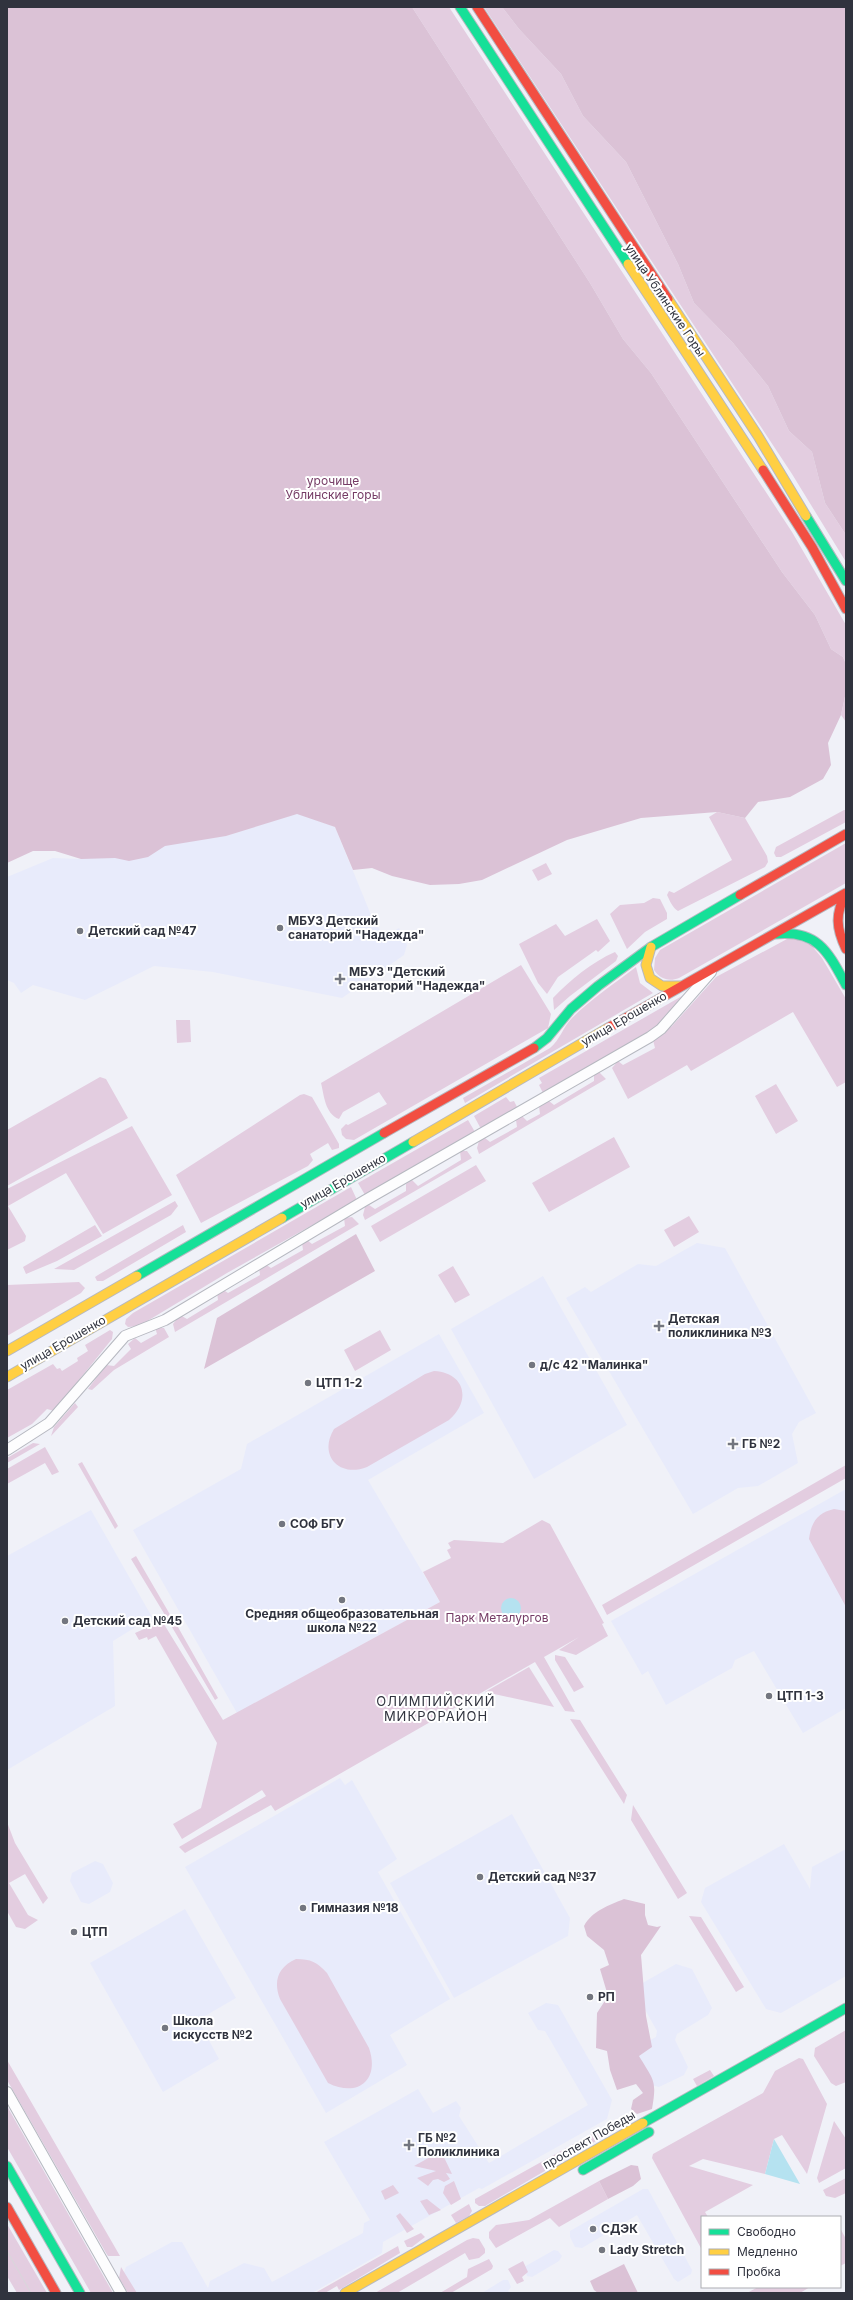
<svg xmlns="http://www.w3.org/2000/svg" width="853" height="2300" viewBox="0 0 853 2300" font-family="Inter,sans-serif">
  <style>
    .built { fill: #e8ebfb }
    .green { fill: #e3cde0 }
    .forest { fill: #dbc2d6 }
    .water { fill: #b5e2f0 }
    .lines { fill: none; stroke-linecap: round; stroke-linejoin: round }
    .street-casing { stroke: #b6b8c0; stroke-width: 12 }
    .fast-casing { stroke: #b6b8c0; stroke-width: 11 }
    .slow-casing { stroke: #b6b8c0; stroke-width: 11 }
    .jam-casing { stroke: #b6b8c0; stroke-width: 11 }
    .street { stroke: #fdfdfe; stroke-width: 10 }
    .fast { stroke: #16e098; stroke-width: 9 }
    .slow { stroke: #ffcf43; stroke-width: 9 }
    .jam { stroke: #f24e42; stroke-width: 9 }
    .tram { stroke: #d8d8db; stroke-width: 1 }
    .poi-dot { fill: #73767f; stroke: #fff; stroke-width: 1.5 }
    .labels { text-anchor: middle; stroke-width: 4; stroke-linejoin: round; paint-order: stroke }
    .street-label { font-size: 12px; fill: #30333e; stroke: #fff }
    .park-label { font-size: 12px; fill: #753b65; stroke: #fff }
    .poi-label { font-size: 12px; font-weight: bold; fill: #30333e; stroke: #fff; text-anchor: start }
    .neighbourhood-label { font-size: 13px; letter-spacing: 1px; fill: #30333e; stroke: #fff }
  </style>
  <rect width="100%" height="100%" fill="#f0f1f8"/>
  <!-- built -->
  <path class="built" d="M297 813 335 827 371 915 384 937 399 928 407 945 404 955 342 998 213 972 154 966 85 1000 33 985 21 993 14 983 7 980V877L53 858 81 859 107 844 226 836Z
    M697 1243 725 1248 816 1413 799 1422 792 1434 798 1463 758 1486 738 1488 693 1514 566 1298 585 1287 591 1292 638 1264 656 1266Z
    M543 1276 627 1425 534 1479 451 1329Z
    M439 1334 484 1413 368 1480 440 1602 237 1713 133 1530 241 1469 247 1444Z
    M846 1489V1708L803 1733 754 1651 735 1660 732 1668 666 1705 648 1671 642 1675 611 1621Z
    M91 1510 152 1617 113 1641 115 1706 7 1770V1556Z
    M340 1778 345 1785 352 1780 397 1859 378 1872 450 1999 390 2035 407 2065 326 2113 185 1867Z
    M512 1814 570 1918 568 1936 454 1998 390 1883Z
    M784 1844 810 1889 812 1867 846 1849V1976L781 2013 766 2009 701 1902 705 1888Z
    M95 1861 103 1864 113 1883 110 1892 89 1904 81 1902 70 1881 72 1873Z
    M185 1909 236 1998 198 2020 219 2059 163 2092 90 1963Z
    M676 1964 692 1969 712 2008 708 2015 677 2034 675 2040 688 2067 684 2075 659 2087 648 2084 636 2048 656 2037 657 2031 638 1997 639 1985Z
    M546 2003 558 2005 612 2100 607 2119 482 2189 479 2188 383 2242 382 2253 312 2293H133L123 2275 126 2267 172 2242H182L208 2288 210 2281 244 2263 264 2268 272 2282 363 2233 364 2223 370 2220 324 2142 418 2089 433 2113 456 2101 461 2108 459 2116 489 2163 588 2105 545 2031 538 2030 528 2013Z
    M643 2189H648L692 2270 691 2274 678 2282 674 2279 637 2215 582 2248 575 2247 570 2237V2231Z
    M554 2250 558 2251 562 2256 559 2261 532 2277 527 2276 524 2267Z
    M503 2280H508L511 2287 508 2291 510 2293H482Z"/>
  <!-- green -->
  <path class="green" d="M412 7H449L792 532 846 625V664L843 657 831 649 815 615 782 572 651 373 623 339 590 283Z
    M484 7H502L519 29 561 74 583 116 626 162 678 264 694 303 733 343 768 386 789 431 812 452 825 503 846 535V562L792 474Z
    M846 692V722L841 715Z
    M844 810H846V822L781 857H776L774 853 776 847Z
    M717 812 745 818 767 856 768 862 765 867 678 911C672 907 670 901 667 895L669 891 674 893 732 860 709 817Z
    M846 843V883L679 978C669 982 660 979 654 970L655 958 660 950Z
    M546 863 552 874 538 881 532 870Z
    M653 898 660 899 667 913V919L645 932 627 949 610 914 620 905 644 903Z
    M597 919 610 941 598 952 596 950 558 977 547 994 538 983 519 944 556 924 565 936Z
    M787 939H795L811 945 822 958 846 999V1082L837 1087 793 1012 691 1071 687 1065 628 1099 612 1068 618 1061 623 1065 655 1048 653 1040 672 1026 716 977Z
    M615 952 618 956 616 961 570 996 554 1010 553 998C570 980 592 962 615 952Z
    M521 965 551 1014 548 1028 354 1140 346 1139 342 1135 341 1129 346 1124 348 1125 387 1104 379 1092 343 1112 339 1119C325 1114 324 1095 321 1083Z
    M636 967 640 983 653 993 465 1103 463 1098 550 1048C560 1040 563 1027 572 1018 591 999 614 984 636 967Z
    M689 992 653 1030 543 1093 539 1085 542 1083 539 1078Z
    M176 1020H190L191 1042 177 1043Z
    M599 1072 606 1079 479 1154 477 1148 479 1141 485 1138 490 1142 517 1127 516 1120 522 1116 527 1121 540 1114 539 1106 549 1101 554 1105 594 1081V1074Z
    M100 1077 106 1079 128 1118 7 1186V1130Z
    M776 1084 798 1121 776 1134 755 1096Z
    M304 1094 312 1097 339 1144V1148L332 1150 328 1143 310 1154 313 1160 308 1166 201 1223 176 1175 300 1095Z
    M506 1097 510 1102 514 1101 518 1109 481 1129 474 1116Z
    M468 1120 475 1132 365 1195 358 1183Z
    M132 1126 172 1195 103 1234 66 1173 8 1206 26 1236 25 1241 7 1250V1189Z
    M614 1137 630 1167 549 1212 532 1183Z
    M460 1151H467L472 1158 365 1220 363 1215 365 1207 369 1205 375 1209 406 1191V1184L412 1180 418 1186 461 1160Z
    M476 1165 486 1181 380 1242 371 1226Z
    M351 1187 357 1200 227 1273 139 1326 128 1327 125 1324 126 1319 133 1313Z
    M175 1201 178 1206 171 1215 74 1270 54 1269Z
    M689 1216 699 1232 674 1247 664 1230Z
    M352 1217 359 1224 175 1332 173 1324 180 1315 187 1319 218 1300 217 1292 222 1289 228 1293 260 1275 259 1267 265 1264 271 1268 303 1250 302 1243 307 1240 312 1244 345 1226 344 1218Z
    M95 1225 102 1236 57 1261 26 1274 23 1267Z
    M183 1225 186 1232 103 1281H97L95 1277 98 1275Z
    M453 1266 470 1295 455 1303 438 1275Z
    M79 1282 85 1288 81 1293 7 1336V1285Z
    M155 1327 164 1328 169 1337 114 1370 92 1390 88 1389 106 1365 114 1366 131 1349 128 1344 135 1338 141 1343 157 1334Z
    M110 1330 113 1332 112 1339 54 1411 47 1409 32 1424 7 1438V1390L53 1364 57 1369 60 1368 62 1371 78 1361 77 1358 88 1351 85 1345Z
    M380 1330 391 1350 355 1371 344 1350Z
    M434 1371C466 1373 471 1401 449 1420L367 1467C339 1478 318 1455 334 1429L425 1374Z
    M75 1403 78 1407 51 1436 54 1427Z
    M33 1443 40 1444 7 1463V1458Z
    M45 1447 59 1472 52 1475 45 1463 7 1484V1469Z
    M82 1462 118 1526 115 1529 78 1464Z
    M846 1465V1478L607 1615 602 1605Z
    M834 1509 846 1511V1607L809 1539C811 1523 817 1513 834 1509Z
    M542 1520 550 1524 604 1623 602 1624 608 1636 576 1655 559 1650 579 1637 544 1657 575 1712 565 1711 535 1662 275 1811 271 1805 185 1853 179 1847 266 1796 262 1790 182 1839 173 1824 201 1808 217 1743 156 1636 148 1640 147 1637 139 1640 135 1633 162 1621 223 1720 440 1602 423 1572 451 1558 447 1550 451 1548 448 1543 454 1540 503 1543Z
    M136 1556 172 1618 168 1620 131 1559Z
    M174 1620 218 1698 215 1700 169 1622Z
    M555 1655 565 1657 584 1687 574 1692 555 1660Z
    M529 1667 554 1707 485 1692Z
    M570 1719 580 1720 627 1795 624 1804Z
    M633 1805 687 1893 678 1899 631 1820Z
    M7 1822 15 1843 48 1898 43 1904 25 1874 9 1883 28 1915 38 1920 25 1929 16 1927 7 1911Z
    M689 1916 701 1917 744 1987 736 1992Z
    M296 1959C311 1959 317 1962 327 1973L369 2048C380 2080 358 2098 328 2083L280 1999C273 1981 278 1967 296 1959Z
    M846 2030V2082L836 2086 831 2083 814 2056 815 2048Z
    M799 2058 803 2059 827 2104 807 2174 782 2135 774 2139 765 2174 703 2159 689 2166 753 2185 705 2212 708 2217H702V2250L652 2158 653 2154 763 2093 775 2071Z
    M7 2060 120 2256H108L106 2253 7 2080Z
    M710 2070 714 2076 697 2086 693 2079Z
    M7 2106 113 2293H91L7 2147Z
    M834 2121 846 2139V2168L819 2183 817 2178Z
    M604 2127 608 2134 485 2206H479L475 2203V2199Z
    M441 2151 452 2174 446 2173 450 2179 444 2182 438 2179 433 2180 428 2186 417 2178 436 2171 414 2166Z
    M846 2178V2193L835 2198 826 2196 823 2190Z
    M454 2181 461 2199 451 2205 443 2193 445 2186Z
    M599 2181 608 2199 559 2227 550 2218 496 2248 489 2238V2232L496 2225 529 2220Z
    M393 2185 399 2193 385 2200 381 2191Z
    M427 2199 441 2210 429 2215 420 2201Z
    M469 2204 472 2211 469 2216 456 2223 451 2215Z
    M400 2213 414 2229 407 2233 396 2216Z
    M7 2224 47 2293H17L7 2276Z
    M840 2228 846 2239V2263L840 2266Z
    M421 2233 425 2237 412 2247H407L404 2241Z
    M473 2238 479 2239 485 2249V2253L479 2258 469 2260 465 2253 397 2293H375L467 2240Z
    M398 2246 400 2253 339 2290 337 2286 325 2293H315Z
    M489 2259 493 2266 492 2269 451 2293H440L467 2277 468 2269Z
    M523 2261 528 2272 522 2277 524 2281 517 2284 508 2269Z
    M121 2267 137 2293H128L119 2278Z
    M758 2287H810L800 2293H747Z"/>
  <!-- forest -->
  <path class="forest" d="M7 7H412L590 283 623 339 651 373 782 572 815 615 831 649 843 657 846 664V692L841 715 828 743 831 765 823 779 790 797 758 802 745 818 717 812 641 818 567 840 482 880 459 884 430 885 392 876 372 868 353 870 335 827 297 814 226 836 165 846 148 857 129 861 115 858 81 859 55 851H33L7 863Z
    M502 7H846V535L825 503 812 452 789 431 768 386 733 343 694 303 678 264 626 162 583 116 561 74 519 29Z
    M356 1234 375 1271 204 1369 217 1318Z
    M624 1899 645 1904V1915L648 1925 657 1927 661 1926 641 1955 646 2016 652 2047 639 2056C654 2081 657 2080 652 2109L637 2114 631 2109 633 2100 643 2093 636 2084 617 2090 610 2070 607 2051 596 2048 597 2013 608 1996 600 1969 609 1965 604 1950 587 1936 584 1926C592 1911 609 1905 624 1899Z
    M631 2165 638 2166 641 2179 633 2186 608 2199 599 2181Z
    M624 2264 638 2293H598L594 2290 590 2281Z"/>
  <!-- water -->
  <path class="water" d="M501 1608a10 10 0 1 1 20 0a10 10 0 1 1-20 0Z
    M774 2139 800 2184 765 2174Z"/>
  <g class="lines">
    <!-- street casing -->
    <g class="street-casing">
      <path id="street" d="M7 1450 49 1423 125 1336 165 1320 364 1201 650 1037 661 1029 711 972
        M7 2092 121 2293"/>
    </g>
    <!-- fast casing -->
    <g class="fast-casing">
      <path id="fast" d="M460 7 628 264
        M806 516 846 581
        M776 934C818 930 828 952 846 985
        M534 1048 547 1038 571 1009 598 986 651 947 740 895
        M282 1218 413 1142
        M137 1276 384 1133
        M643 2123 846 2008
        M7 2166 80 2293
        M583 2170 649 2132"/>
    </g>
    <!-- slow casing -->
    <g class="slow-casing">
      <path id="slow" d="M628 264 763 470
        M668 299 758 436 806 516
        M651 947 646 965 650 978 662 986H680
        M413 1142 608 1028
        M7 1351 137 1276
        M7 1377 282 1218
        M345 2293 643 2123"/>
    </g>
    <!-- jam casing -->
    <g class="jam-casing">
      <path id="jam" d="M477 7 668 299
        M763 470 812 547 846 609
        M846 893C835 914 836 928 846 949
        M740 895 846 834
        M608 1028 846 893
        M384 1133 534 1048
        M7 2207 56 2293"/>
    </g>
    <!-- street -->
    <use href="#street" class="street"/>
    <!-- fast -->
    <use href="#fast" class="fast"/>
    <!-- slow -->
    <use href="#slow" class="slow"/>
    <!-- jam -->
    <use href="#jam" class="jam"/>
    <!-- tram -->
    <path class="tram" d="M7 2251 31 2293"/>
  </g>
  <!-- markers -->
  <g class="poi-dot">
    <circle cx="280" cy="928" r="4"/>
    <circle cx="80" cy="931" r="4"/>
    <path d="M338 973h4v4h4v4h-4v4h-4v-4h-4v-4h4z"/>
    <path d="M657 1320h4v4h4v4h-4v4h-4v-4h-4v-4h4z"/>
    <circle cx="532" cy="1365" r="4"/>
    <circle cx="308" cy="1383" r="4"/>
    <path d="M731 1438h4v4h4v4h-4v4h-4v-4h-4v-4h4z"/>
    <circle cx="282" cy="1524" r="4"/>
    <circle cx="342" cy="1600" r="4"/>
    <circle cx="65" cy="1621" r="4"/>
    <circle cx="769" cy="1696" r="4"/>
    <circle cx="480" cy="1877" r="4"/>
    <circle cx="303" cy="1908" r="4"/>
    <circle cx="74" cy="1932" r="4"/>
    <circle cx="590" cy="1997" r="4"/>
    <circle cx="165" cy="2028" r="4"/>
    <path d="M407 2139h4v4h4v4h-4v4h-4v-4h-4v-4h4z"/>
    <circle cx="593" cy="2229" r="4"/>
    <circle cx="602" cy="2250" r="4"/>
  </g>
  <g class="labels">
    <!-- street labels -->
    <g class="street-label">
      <text transform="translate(665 300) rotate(56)" y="4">улица Ублинские Горы</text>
      <text transform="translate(624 1019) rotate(-30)" y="4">улица Ерошенко</text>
      <text transform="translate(343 1181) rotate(-30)" y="4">улица Ерошенко</text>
      <text transform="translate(63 1343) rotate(-30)" y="4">улица Ерошенко</text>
      <text transform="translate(589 2140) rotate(-30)" y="4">проспект Победы</text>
    </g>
    <!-- park labels -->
    <g class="park-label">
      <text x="333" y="485">урочище<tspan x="333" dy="14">Ублинские горы</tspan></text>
      <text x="497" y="1622">Парк Металургов</text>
    </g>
    <!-- poi labels -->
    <g class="poi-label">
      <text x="288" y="925">МБУЗ Детский<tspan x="288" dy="14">санаторий "Надежда"</tspan></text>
      <text x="88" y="935">Детский сад №47</text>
      <text x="349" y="976">МБУЗ "Детский<tspan x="349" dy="14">санаторий "Надежда"</tspan></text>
      <text x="668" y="1323">Детская<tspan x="668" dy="14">поликлиника №3</tspan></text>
      <text x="540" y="1369">д/с 42 "Малинка"</text>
      <text x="316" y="1387">ЦТП 1-2</text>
      <text x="742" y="1448">ГБ №2</text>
      <text x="290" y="1528">СОФ БГУ</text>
      <text x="342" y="1618" text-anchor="middle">Средняя общеобразовательная<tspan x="342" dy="14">школа №22</tspan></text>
      <text x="73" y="1625">Детский сад №45</text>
      <text x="777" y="1700">ЦТП 1-3</text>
      <text x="488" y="1881">Детский сад №37</text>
      <text x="311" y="1912">Гимназия №18</text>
      <text x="82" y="1936">ЦТП</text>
      <text x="598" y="2001">РП</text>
      <text x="173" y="2025">Школа<tspan x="173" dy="14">искусств №2</tspan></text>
      <text x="418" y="2142">ГБ №2<tspan x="418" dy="14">Поликлиника</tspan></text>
      <text x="601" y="2233">СДЭК</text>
      <text x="610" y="2254">Lady Stretch</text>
    </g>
    <!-- neighbourhood labels -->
    <g class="neighbourhood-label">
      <text x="436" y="1706">ОЛИМПИЙСКИЙ<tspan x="436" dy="15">МИКРОРАЙОН</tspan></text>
    </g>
  </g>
  <!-- border -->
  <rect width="853" height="2300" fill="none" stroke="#30333e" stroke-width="16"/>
  <!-- legend -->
  <rect x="701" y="2216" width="140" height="72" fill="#ffffff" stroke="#acadb2"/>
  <rect x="709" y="2229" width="20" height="6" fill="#16e098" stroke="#acadb2"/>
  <text x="737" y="2236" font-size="12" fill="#30333e">Свободно</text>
  <rect x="709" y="2249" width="20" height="6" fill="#ffcf43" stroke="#acadb2"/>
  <text x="737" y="2256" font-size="12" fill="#30333e">Медленно</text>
  <rect x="709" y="2269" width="20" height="6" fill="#f24e42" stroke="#acadb2"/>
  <text x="737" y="2276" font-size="12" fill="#30333e">Пробка</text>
</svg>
